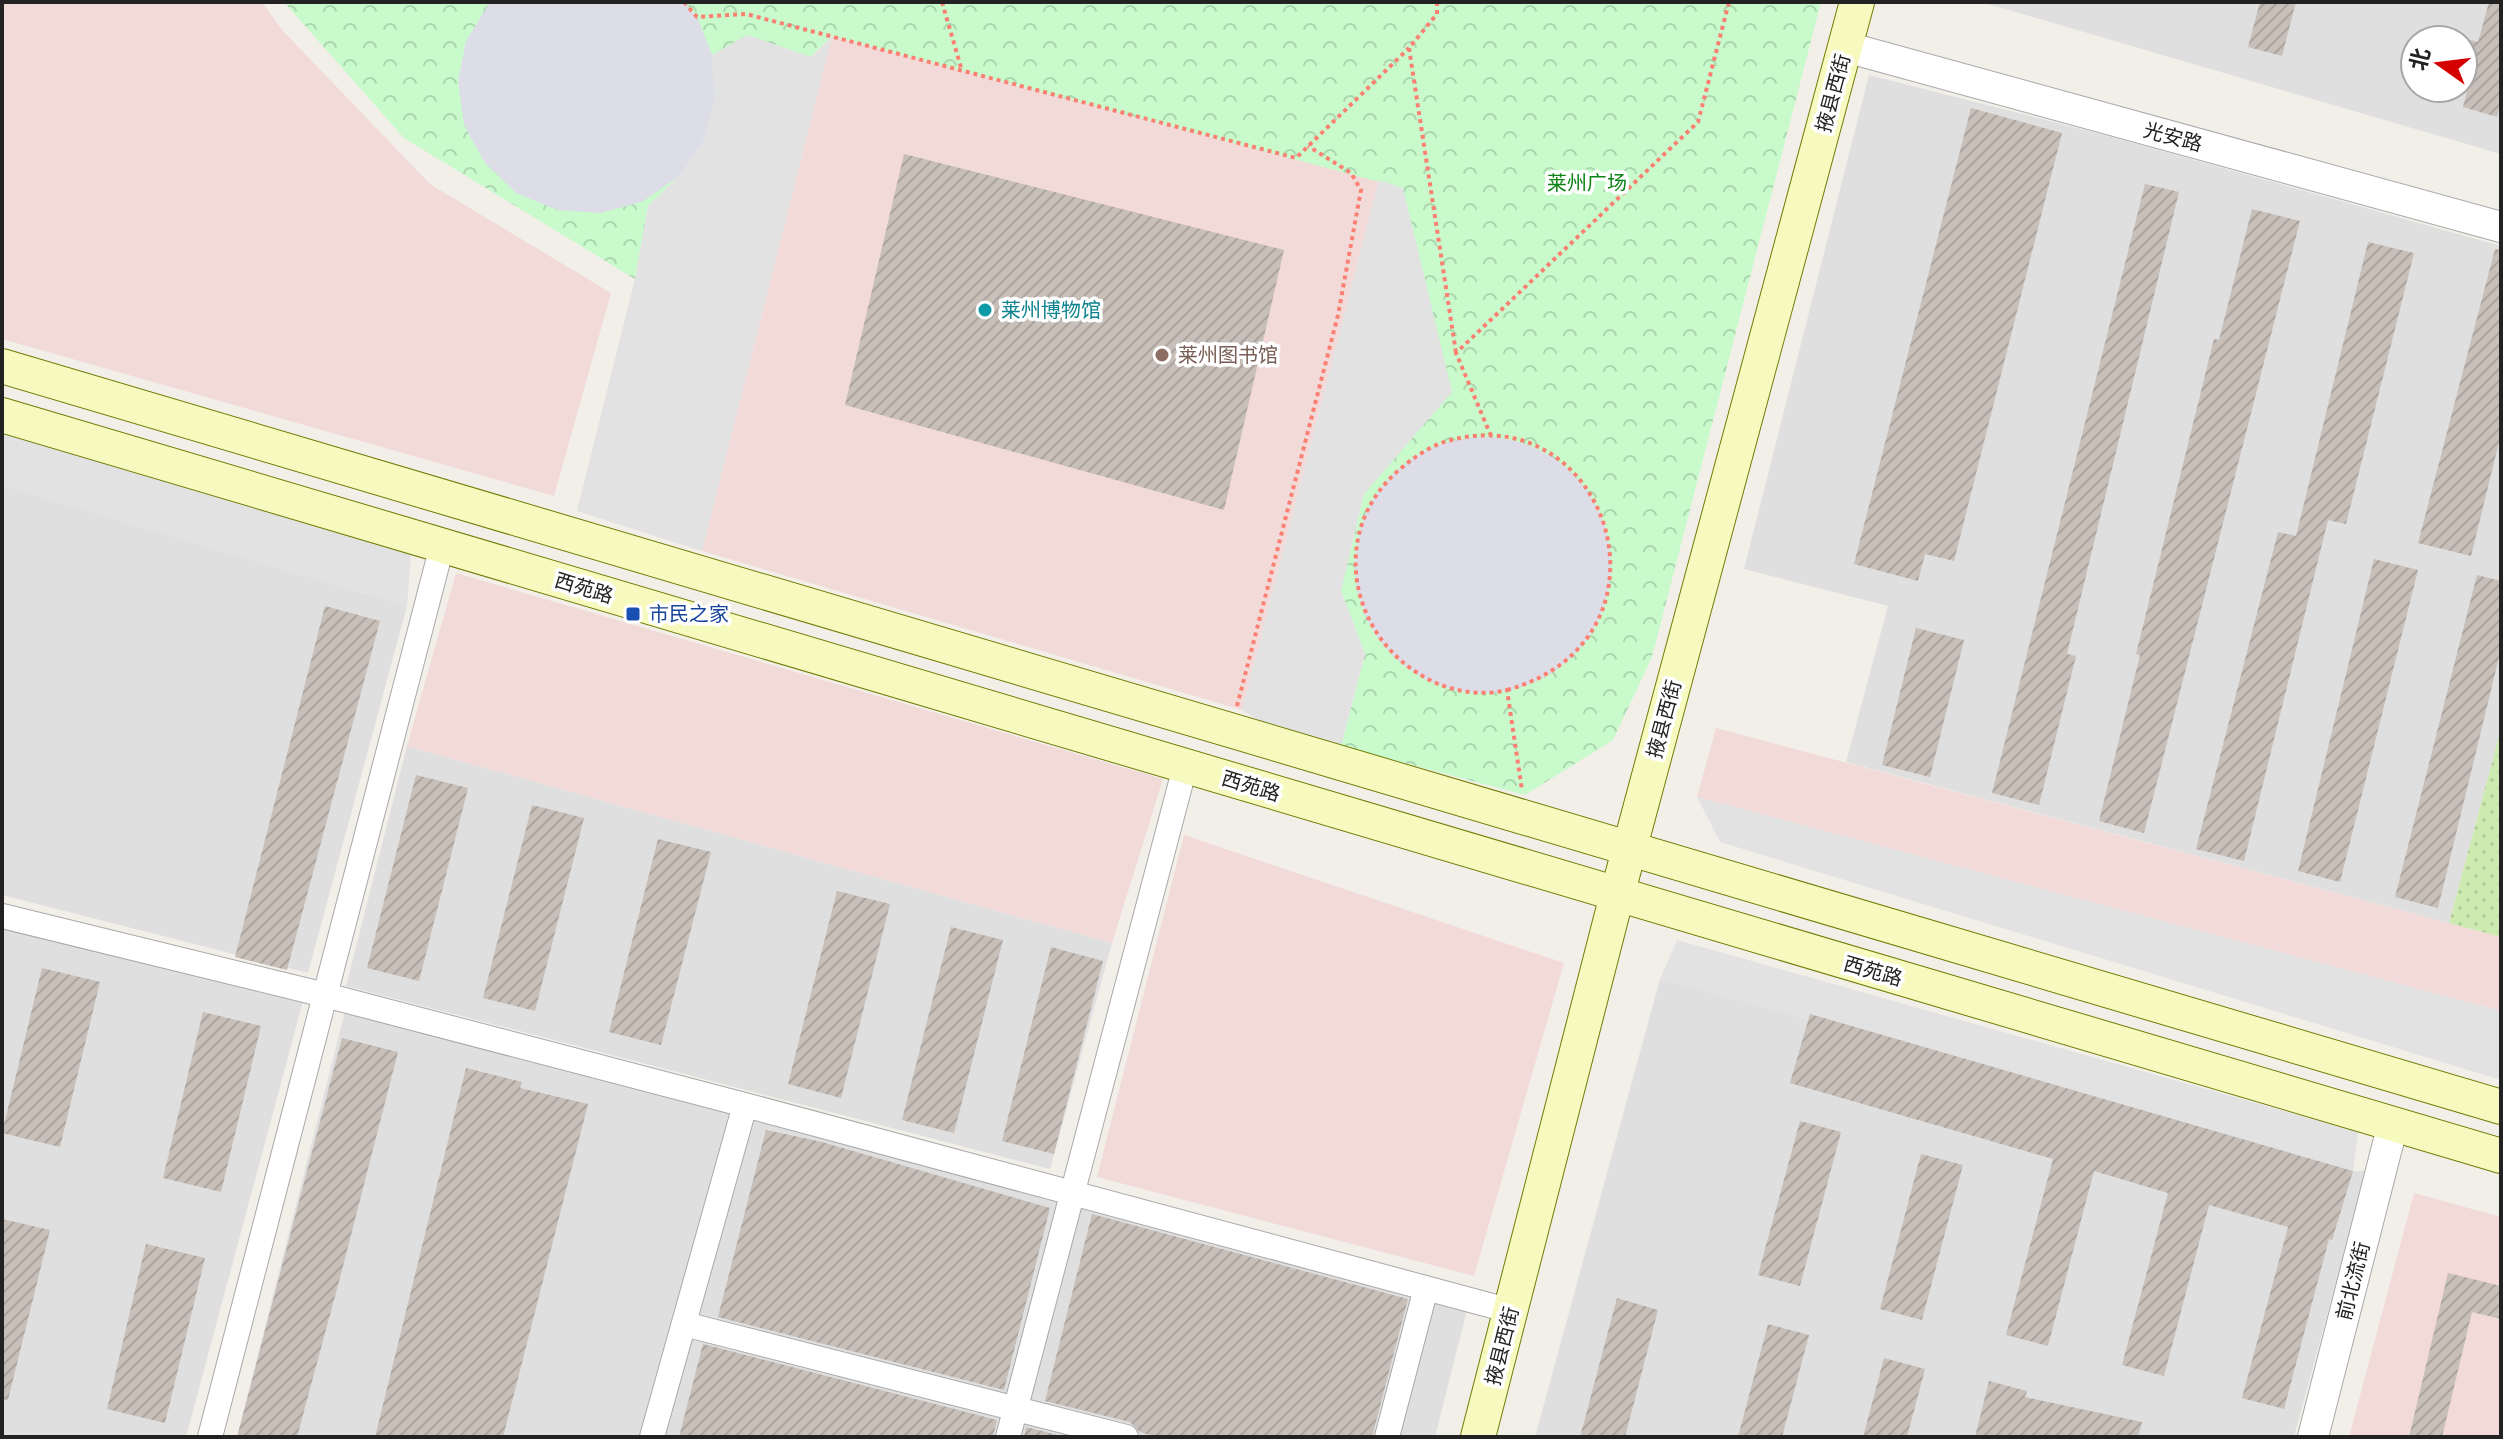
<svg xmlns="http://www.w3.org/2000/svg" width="2503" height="1439" viewBox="0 0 2503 1439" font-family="Raleway,'Noto Sans SC',sans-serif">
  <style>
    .residential { fill: #e0dfdf; fill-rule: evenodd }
    .commercial { fill: #f2dad9 }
    .grass { fill: url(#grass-dots) }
    .park { fill: url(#park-crowns) }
    .parking { fill: #e2e2e2 }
    .plaza { fill: #dddde8 }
    .building { fill: url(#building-hatch) }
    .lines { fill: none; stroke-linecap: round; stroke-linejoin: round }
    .minor-casing { stroke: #a9a9a9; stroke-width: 26 }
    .tertiary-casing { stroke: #a9a9a9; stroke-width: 32 }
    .secondary-casing { stroke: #707d05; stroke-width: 36 }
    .path { stroke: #fa8072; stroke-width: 4; stroke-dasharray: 4 4; stroke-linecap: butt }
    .minor { stroke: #fff; stroke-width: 24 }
    .tertiary { stroke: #fff; stroke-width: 30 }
    .secondary { stroke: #f7fabf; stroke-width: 34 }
    .culture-dot { fill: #0f9aa8; stroke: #fff; stroke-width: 3 }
    .education-dot { fill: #8d6e63; stroke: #fff; stroke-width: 3 }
    .transit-dot { fill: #1a4fb4; stroke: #fff; stroke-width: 3 }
    .labels { text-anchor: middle; stroke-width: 7; stroke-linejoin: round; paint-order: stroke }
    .street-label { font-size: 20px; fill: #222; stroke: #fff }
    .park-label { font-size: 20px; fill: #0c8416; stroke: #fff }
    .culture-label { font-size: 20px; fill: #0d838f; stroke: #fff; text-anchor: start }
    .education-label { font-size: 20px; fill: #785e54; stroke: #fff; text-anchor: start }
    .transit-label { font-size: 20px; fill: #164399; stroke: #fff; text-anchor: start }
  </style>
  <defs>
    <pattern id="grass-dots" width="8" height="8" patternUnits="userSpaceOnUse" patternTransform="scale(2)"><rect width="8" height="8" fill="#cdebb0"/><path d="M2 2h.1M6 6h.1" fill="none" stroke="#b0c997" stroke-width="1.8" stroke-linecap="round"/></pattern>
    <pattern id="park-crowns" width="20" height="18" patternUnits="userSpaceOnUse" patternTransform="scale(2)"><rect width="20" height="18" fill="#c8facc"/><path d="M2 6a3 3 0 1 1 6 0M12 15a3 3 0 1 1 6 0" fill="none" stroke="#acd6af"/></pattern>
    <pattern id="building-hatch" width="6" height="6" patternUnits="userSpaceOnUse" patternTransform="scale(2)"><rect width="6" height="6" fill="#c7bfb8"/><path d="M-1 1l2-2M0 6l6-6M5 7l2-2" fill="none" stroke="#aba49e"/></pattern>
  </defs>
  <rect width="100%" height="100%" fill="#f2efe9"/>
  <!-- residential -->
  <path class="residential" d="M1989 2H2501V154L1988 4ZM2415 40H2463V88H2415Z
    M1869 75 2112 137 2501 246V729L2449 923 1846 762 1888 606 1744 569Z
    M2 485 407 606 308 973 2 895Z
    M407 746 1112 943 1050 1169 346 986Z
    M2 918 306 990 186 1437H2Z
    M1660 979 1810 1014 2353 1171H2366L2294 1437H1535Z
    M347 1004 1471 1294 1435 1437H237Z"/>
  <!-- commercial -->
  <path class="commercial" d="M2 2H262L282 30 430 184 611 293 554 496 2 339Z
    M832 36 1379 180 1242 710 702 551Z
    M456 573 1163 779 1112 943 407 746Z
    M1716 728 2501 937V1011L1697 797Z
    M1184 835 1564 963 1474 1276 1097 1177Z
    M2414 1193 2501 1217V1437H2349Z"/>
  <!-- grass -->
  <path class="grass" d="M2501 729V937L2449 923Z"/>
  <!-- park -->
  <path class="park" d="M284 2H1821L1652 657 1613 740 1525 795 1341 746 1365 654 1341 591 1366 484 1402 188 832 36 811 57 747 35 678 177 648 206 635 279 404 138Z"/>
  <!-- parking -->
  <path class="parking" d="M747 35 811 57 832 36 702 551 577 511 635 279 648 206 678 177 715 99 712 55Z
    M1379 180 1403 188 1452 392 1364 494 1341 591 1365 654 1341 746 1264 724 1242 710Z
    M2 433 411 555 407 606 2 485Z
    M1697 797 2501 1011V1080L1720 842Z
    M1677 940 2358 1132 2353 1171 1660 979Z"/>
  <!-- plaza -->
  <path class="plaza" d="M490 2H684L697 17 712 55 715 99 703 141 678 177 642 202 600 213 557 210 516 193 485 163 464 125 458 81 466 41Z
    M1355 565a128 128 0 1 1 256 0a128 128 0 1 1-256 0Z"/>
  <!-- building -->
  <path class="building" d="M2260 2H2296L2282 56 2248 47Z
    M2489 2H2501V102L2497 117 2463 107 2473 69 2463 66V38L2478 42Z
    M1971 108 2062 133 1954 561 1925 554 1918 581 1854 564Z
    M904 154 1284 250 1224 510 845 405Z
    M2145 184 2179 192 2067 654 2076 656 2039 805 1992 793Z
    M2252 209 2300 221 2144 833 2099 821 2140 655 2136 654 2214 339 2219 340Z
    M2368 242 2414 253 2346 524 2328 520 2244 861 2196 849 2278 532 2296 536Z
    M2495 249 2501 250V434L2471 556 2418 543Z
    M2374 559 2418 570 2340 882 2298 871Z
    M2477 575 2501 581V649L2438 908 2395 897Z
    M325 606 380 621 287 970 235 957Z
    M1916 628 1964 640 1930 777 1882 765Z
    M416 775 468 788 419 981 367 968Z
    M532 805 584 818 535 1011 483 998Z
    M658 839 711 852 661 1045 609 1032Z
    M837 891 890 904 841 1098 788 1084Z
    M951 927 1003 940 954 1133 902 1120Z
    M1051 947 1103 961 1054 1154 1002 1141Z
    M42 968 100 982 60 1147 2 1133Z
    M203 1012 261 1026 221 1192 163 1178Z
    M1810 1014 2353 1171 2332 1240 2329 1239 2284 1409 2242 1398 2288 1227 2209 1205 2164 1376 2122 1365 2168 1193 2094 1171 2048 1346 2006 1335 2053 1159 1790 1083Z
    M342 1038 398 1052 341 1274 297 1437H237Z
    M466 1068 522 1082 520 1088 588 1104 503 1437H375Z
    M1800 1121 1841 1132 1800 1286 1758 1275Z
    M766 1130 822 1142 1050 1208 1004 1390 718 1317Z
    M1921 1154 1963 1165 1922 1320 1880 1309Z
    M1092 1214 1408 1299 1372 1437H1156L1140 1432 1130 1422 1045 1401Z
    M2 1219 50 1230 8 1400 2 1399Z
    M146 1244 205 1258 165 1423 107 1409Z
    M2448 1273 2501 1286V1319L2472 1312 2442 1437H2409Z
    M1617 1298 1658 1310 1625 1437H1580Z
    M1768 1324 1809 1335 1782 1437H1738Z
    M703 1344 997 1420 993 1437H679Z
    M1884 1358 1925 1369 1907 1437H1863Z
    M1989 1381 2027 1391 2025 1397 2142 1422 2138 1437H1975Z
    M1026 1427 1065 1437H1024Z"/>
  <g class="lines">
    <!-- minor casing -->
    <g class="minor-casing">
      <path id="minor" d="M2 916 325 995 745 1105
        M684 1324 1126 1437
        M210 1437 442 546
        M652 1437 745 1105 1511 1311
        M1008 1437 1185 767
        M1387 1437 1426 1288"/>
    </g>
    <!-- tertiary casing -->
    <g class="tertiary-casing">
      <path id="tertiary" d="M1846 47 2501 227
        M2313 1437 2393 1124"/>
    </g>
    <!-- secondary casing -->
    <g class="secondary-casing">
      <path id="secondary" d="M2 366 2501 1107
        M2 415 2501 1156
        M1478 1437 1617 895 1857 2"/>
    </g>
    <!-- path -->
    <path class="path" d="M684 2 697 17 746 14 1296 158 1409 48
      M942 2 962 71
      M1437 2V14L1409 48 1456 353
      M1491 436 1456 353 1698 122 1729 2
      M1507 690C1685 640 1611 399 1451 440 1431 445 1414 457 1399 470 1325 534 1351 645 1436 683 1457 692 1484 696 1507 690L1522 790
      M1237 706 1338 315 1361 190 1351 173 1308 146"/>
    <!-- minor -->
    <use href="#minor" class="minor"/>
    <!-- tertiary -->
    <use href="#tertiary" class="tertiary"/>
    <!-- secondary -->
    <use href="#secondary" class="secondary"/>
  </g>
  <!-- markers -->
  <circle class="culture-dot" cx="985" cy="310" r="8"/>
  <circle class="education-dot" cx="1162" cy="355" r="8"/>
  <rect class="transit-dot" x="625" y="606" width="16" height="16" rx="4"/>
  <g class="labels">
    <!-- street labels -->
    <g class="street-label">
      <text transform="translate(1833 93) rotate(-75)" y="7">掖县西街</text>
      <text transform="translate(2173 137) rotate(15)" y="7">光安路</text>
      <text transform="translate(584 588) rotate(17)" y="7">西苑路</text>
      <text transform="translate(1664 719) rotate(-75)" y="7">掖县西街</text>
      <text transform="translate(1251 786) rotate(17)" y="7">西苑路</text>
      <text transform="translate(1873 971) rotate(16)" y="7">西苑路</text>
      <text transform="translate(2353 1281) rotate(-76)" y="7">前北流街</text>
      <text transform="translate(1502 1346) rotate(-76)" y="7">掖县西街</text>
    </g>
    <!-- park labels -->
    <g class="park-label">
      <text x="1587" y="190">莱州广场</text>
    </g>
    <!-- culture labels -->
    <g class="culture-label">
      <text x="1001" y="317">莱州博物馆</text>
    </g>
    <!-- education labels -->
    <g class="education-label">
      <text x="1178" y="362">莱州图书馆</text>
    </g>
    <!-- transit labels -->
    <g class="transit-label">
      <text x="649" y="621">市民之家</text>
    </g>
  </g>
  <!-- border -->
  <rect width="2503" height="1439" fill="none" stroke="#222222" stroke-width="8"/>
  <!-- north arrow -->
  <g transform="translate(2439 64) rotate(284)"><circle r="38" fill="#ffffff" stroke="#a7a7a7" stroke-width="2"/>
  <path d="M0-6L14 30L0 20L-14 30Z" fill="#d40000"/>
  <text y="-12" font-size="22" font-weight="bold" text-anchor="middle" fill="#222222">北</text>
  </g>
</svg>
